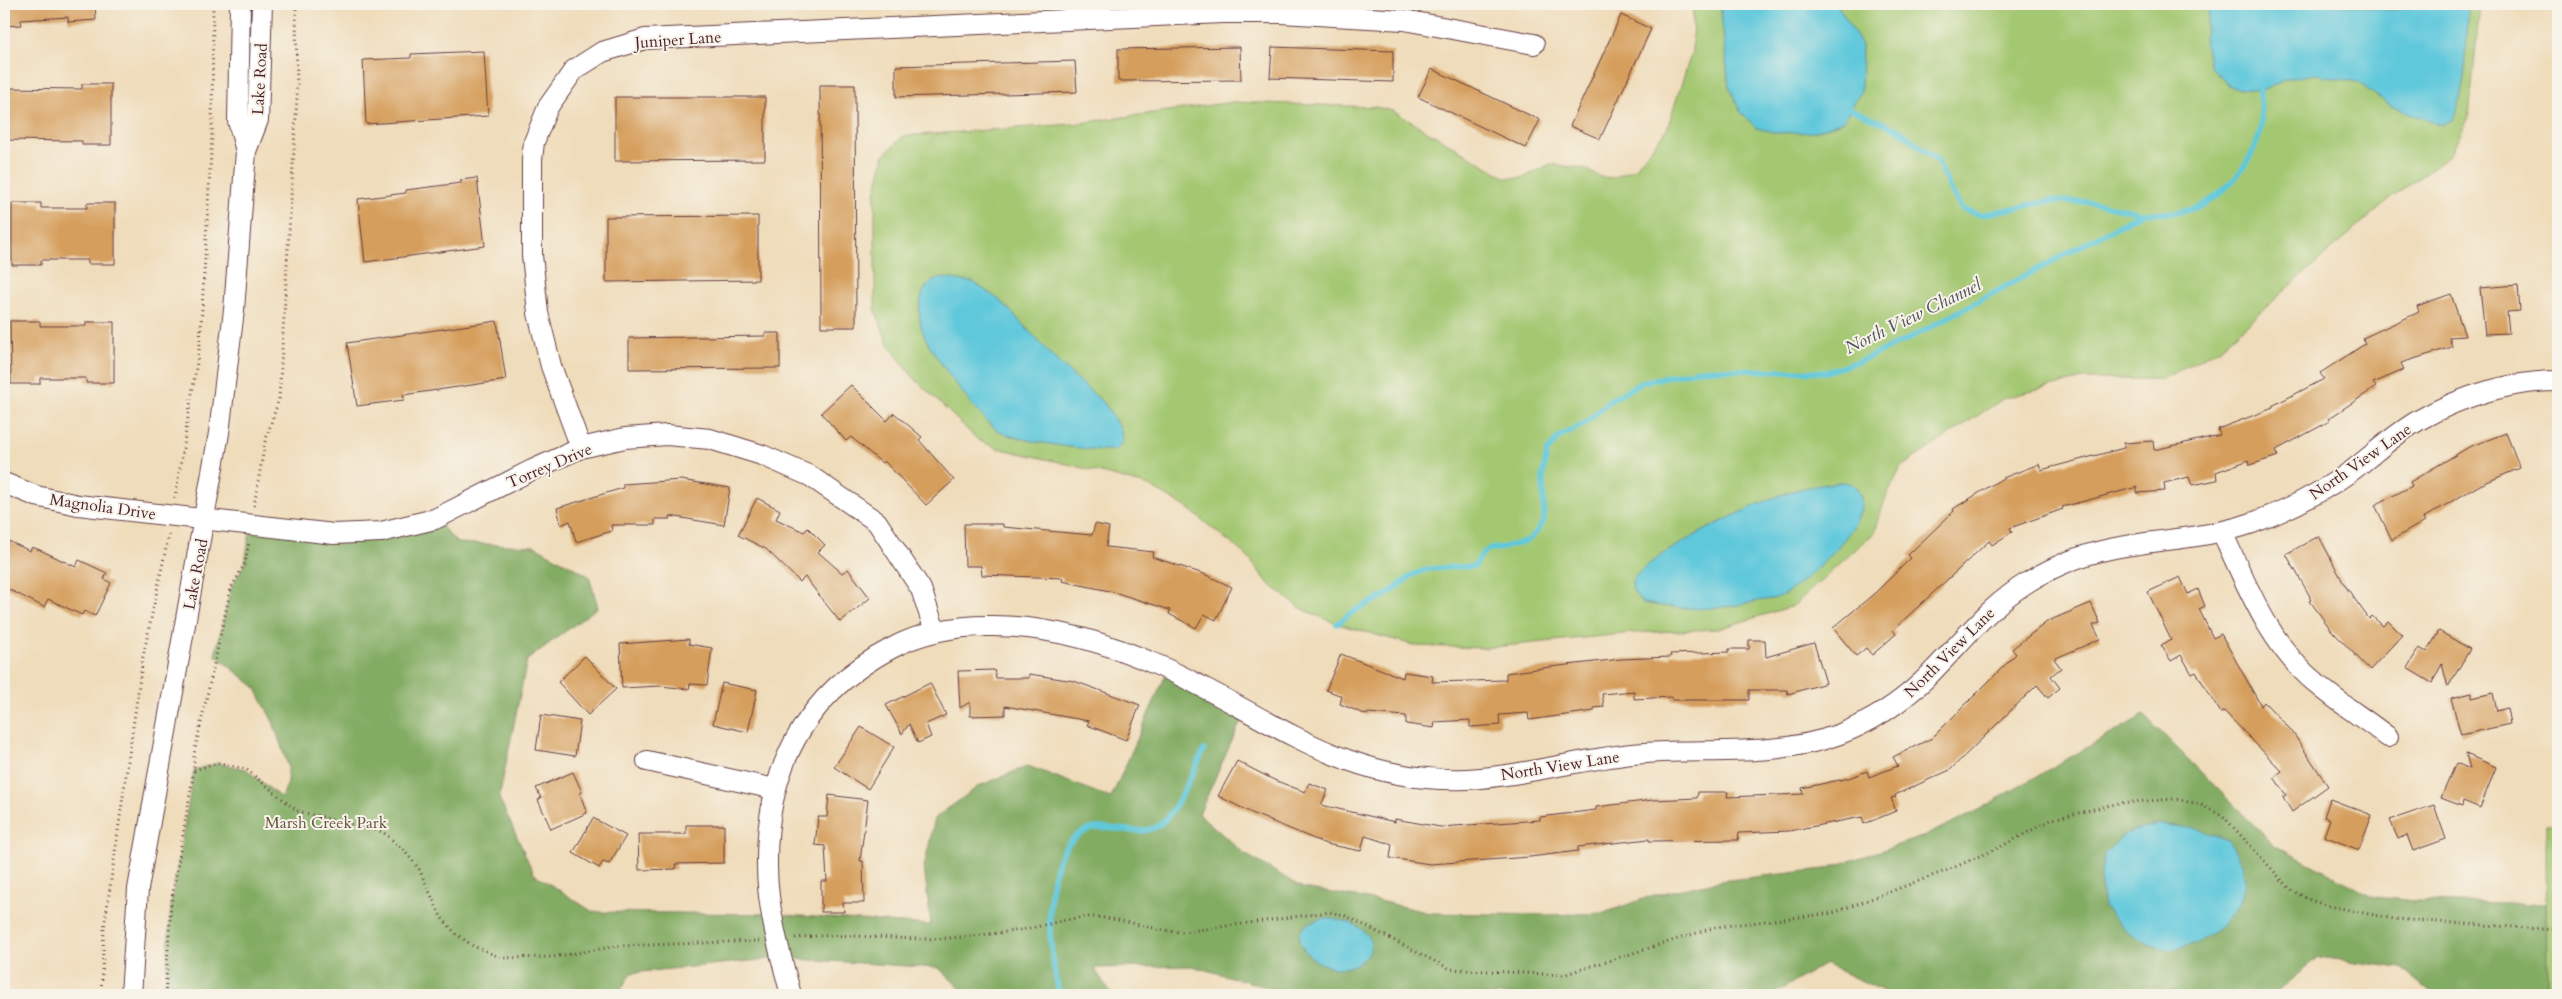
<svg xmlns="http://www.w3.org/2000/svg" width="2562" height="999" viewBox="0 0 2562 999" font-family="Cardo,serif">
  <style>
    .green { fill: #a4c872; stroke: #77744e }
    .forest { fill: #83ac64; stroke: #666648 }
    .water { fill: #5fc8db; stroke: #547483 }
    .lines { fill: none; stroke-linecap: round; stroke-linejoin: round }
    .stream { stroke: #5fc8db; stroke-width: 5.5 }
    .building { fill: #d59e5b }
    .minor-casing { stroke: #633b40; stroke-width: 22 }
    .path { stroke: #633b40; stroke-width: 3; stroke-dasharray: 1 4; stroke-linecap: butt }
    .minor { stroke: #fff; stroke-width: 20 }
    .labels { text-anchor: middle; stroke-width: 4; stroke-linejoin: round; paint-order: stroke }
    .street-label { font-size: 16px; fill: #4a1f2b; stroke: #f7f3e8 }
    .park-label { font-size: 16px; fill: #655240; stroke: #f7f3e8 }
    .water-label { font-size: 18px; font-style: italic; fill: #505260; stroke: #f7f3e8 }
  </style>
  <rect width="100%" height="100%" fill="#f7f3e8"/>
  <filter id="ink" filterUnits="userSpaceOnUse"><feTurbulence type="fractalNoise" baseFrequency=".02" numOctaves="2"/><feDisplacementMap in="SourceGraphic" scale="10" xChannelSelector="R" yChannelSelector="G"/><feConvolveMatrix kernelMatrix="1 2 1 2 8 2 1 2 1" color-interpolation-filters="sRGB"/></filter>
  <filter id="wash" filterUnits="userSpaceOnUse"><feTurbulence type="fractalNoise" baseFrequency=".0096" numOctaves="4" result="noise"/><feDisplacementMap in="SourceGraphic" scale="20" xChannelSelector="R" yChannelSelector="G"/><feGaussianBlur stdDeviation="1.12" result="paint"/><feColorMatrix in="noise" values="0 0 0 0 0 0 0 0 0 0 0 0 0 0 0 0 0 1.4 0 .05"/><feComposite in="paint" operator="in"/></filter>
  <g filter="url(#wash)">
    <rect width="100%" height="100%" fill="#efdcba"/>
    <!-- green -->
    <path class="green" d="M1693 4H2480L2469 117 2450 155 2382 205 2219 349 2162 379H2083L2004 398 1901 467 1884 502 1875 532 1793 606 1718 629 1633 633 1484 648 1417 646 1337 624 1300 608 1269 584 1246 555 1186 507 1149 486 1072 465 997 448 978 440 913 377 888 344 875 309V194L884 155 903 136 1073 124 1233 102 1376 107 1393 111 1405 118 1507 178H1523L1550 164 1586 169 1600 177 1613 178 1634 169 1667 129 1692 51Z
      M2546 825H2558V995H2547Z"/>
    <!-- forest -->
    <path class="forest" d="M435 519 457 543 535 546 589 576 598 607 527 660 499 798 534 874 593 912 772 914 931 925 924 867 935 818 979 786 1028 766 1111 798 1168 670 1245 712 1199 814 1245 854 1303 888 1379 901 1430 913 1549 915 1604 913 1654 895 1720 881 1825 869 1925 836 1978 810 2144 715 2274 845 2374 897 2418 901 2546 904 2547 995H2435L2401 968 2319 957 2272 995H1892L1825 964 1771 995H1295L1192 966 1094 968 1112 995H967L939 968 781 958 631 973 618 995H165L171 904 194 770 218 763 246 769 281 798 288 783V766L273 722 255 687 215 655 231 588 245 563 251 525 334 534Z"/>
    <!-- water -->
    <path class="water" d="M1720 4H1837L1862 45 1861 92 1843 121 1814 132 1778 133 1756 128 1740 111 1729 86Z
      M2221 4H2340L2393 10 2423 4H2468C2467 38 2467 90 2453 120L2441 125 2391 106 2357 82 2316 74 2286 79 2260 92 2230 87 2210 66 2204 39 2209 11Z
      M944 278 973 282 1001 301 1058 362 1105 404 1121 430 1122 443 1116 450C1096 452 1012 441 997 430 978 417 929 351 922 330 918 316 918 293 930 283 933 280 939 279 944 278Z
      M1838 482C1848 482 1856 483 1859 493 1862 500 1862 505 1860 512 1855 535 1801 588 1779 597 1772 600 1761 600 1753 602 1712 611 1685 610 1643 603L1633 591 1632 582C1642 557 1760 501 1789 492 1805 487 1822 485 1838 482Z
      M2161 824 2196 829 2228 840 2243 865 2245 883 2240 903 2221 926 2198 943 2170 950 2148 944 2126 931 2104 907 2100 877 2105 854 2127 833Z
      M1325 918C1334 920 1347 920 1355 925 1380 939 1373 960 1348 967 1319 976 1268 929 1325 918Z"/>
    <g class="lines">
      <!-- stream -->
      <path class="stream" d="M1851 109 1899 130 1937 160 1950 189 1962 209 1980 215 2049 201 2090 202 2142 213
        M1337 624 1354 611 1388 594 1412 575 1428 569 1475 566 1482 554 1491 548 1498 549 1527 541 1536 533 1544 520 1543 474 1547 452 1560 436 1583 425 1609 401 1642 382 1704 369 1826 372 1860 361 1908 339 2142 213C2159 213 2179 214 2195 208 2225 197 2250 164 2260 134 2263 122 2260 105 2260 92
        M1060 995C1048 953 1035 846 1091 829 1110 824 1137 837 1156 827 1174 818 1195 768 1204 750"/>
    </g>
    <g id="blocks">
      <!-- building -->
      <path class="building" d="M4 4H95L96 20 68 22V17L21 20 22 25 4 26Z
        M1621 15 1651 29 1600 139 1570 126Z
        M1240 47 1241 80 1118 81V49Z
        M1272 47 1393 51V82L1270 78Z
        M484 51 488 116 366 124 363 60 411 58V54Z
        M1075 61 1077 92 896 97V66Z
        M1432 69 1540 120 1526 148 1418 97Z
        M82 84H111V145H82V141L4 140V88L82 89Z
        M820 85H855L856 327H821Z
        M615 97H765V160L615 161Z
        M477 178 485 246 365 262 358 199 406 193V190L461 183V180Z
        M12 203H41V208H87V203H115V264H88V260H41V265H12Z
        M758 216V280L606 282V217Z
        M2518 285 2520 311 2507 312 2509 333 2485 334 2480 288Z
        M2451 294 2465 336 2449 337 2452 347 2401 363 2404 370 2373 383 2376 387 2328 419 2330 421 2276 450 2278 456 2250 465 2249 460 2216 472 2217 480 2192 485 2189 477 2164 483 2165 491 2137 493V487L2062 507 2063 509 2010 528 2012 532 1992 545 1989 541 1893 630 1896 634 1872 655 1866 648 1856 656 1833 628 1876 592 1911 558 1908 555 1954 511 1953 509 2003 478 2039 464 2041 470 2124 448V443L2153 441 2154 450 2220 435 2218 429 2273 408 2272 406 2324 379 2320 373 2365 344 2363 338 2419 312 2417 306Z
        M10 321H40V326H86V322H114V383H86V378H40V384H11Z
        M497 321 506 380 403 395 404 400 357 406 347 343Z
        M765 333H780V368L629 369V338L765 336Z
        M851 385 887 421 894 413 922 437 919 440 954 480 926 505 884 461 882 463 851 437 846 441 821 413Z
        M2506 433 2520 468 2480 485 2423 518 2425 521 2392 540 2375 505 2412 486 2410 482 2469 447Z
        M681 480 730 488 724 525 670 516V519H655V525H611L612 531 576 542 570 521 561 525 557 508 623 488V484Z
        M757 498 780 510 776 519 804 532 808 528 825 545 818 552 842 573 848 569 870 598 840 622 805 577 800 582 766 549 738 535Z
        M964 524H1003V527L1092 535 1095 524 1109 527 1106 547 1154 552 1152 557 1204 574 1232 587 1216 620 1204 614 1196 628 1169 614 1170 610 1114 592 1062 581 1063 578 982 575 981 566H965Z
        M2319 536 2344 584 2369 619 2372 616 2383 626 2388 621 2402 635 2370 670 2332 631 2310 601 2312 600 2286 554Z
        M4 539 30 551 32 547 40 550 76 567 79 560 107 573 104 579 111 583 95 616 84 611 82 615 48 599 44 607 4 587Z
        M2180 577 2188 594 2198 589 2205 606 2199 609 2213 638 2221 634 2261 706 2264 702 2291 730 2328 786 2292 812 2283 797 2286 795 2274 777 2282 771 2224 711 2221 713 2196 672 2192 674 2181 655 2171 661 2161 645 2171 640 2148 592Z
        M2091 603 2100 623 2093 625 2100 639 2054 659 2061 668 2051 676 2060 688 2048 698 2037 685 1950 770 1895 795 1896 797 1891 798 1896 811 1864 824 1862 817 1789 831 1739 833 1738 840 1649 841V839L1578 847V851L1530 857 1430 864 1390 858 1392 844 1365 836 1361 851 1326 844 1254 814 1218 796 1237 761 1274 780 1305 792 1309 783 1328 790 1321 805 1395 822V819L1440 827 1540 820V817L1596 810V807L1653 800 1697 798 1698 792H1728L1727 797 1803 794 1802 788 1849 778 1867 771 1869 777 1898 766 1893 757 1932 738 2016 654 2012 649 2048 621Z
        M2439 631 2470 649 2448 687 2442 664 2432 683 2407 668 2419 648 2427 652Z
        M689 639V644L712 648 707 685 690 684 689 689 660 686 622 688 620 644Z
        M1749 640H1765L1766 657 1814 643 1826 683 1788 694 1787 690H1749V700H1672V697L1634 699V691L1602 694 1604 707 1594 708V711L1529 720 1528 713 1499 715 1500 725 1470 727V720L1435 722 1434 728 1406 724V716L1368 713 1367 715 1340 704 1342 696 1326 690 1341 654 1403 678 1404 672 1433 676 1432 682 1506 680V673L1550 667 1621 659 1671 657 1670 654 1729 652V649H1749Z
        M585 656 616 689 588 715 558 682Z
        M994 670 996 678H1029V674L1074 681 1140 705 1126 740 1087 725 1089 721 1005 706V715L970 716V702L960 708 958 671Z
        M722 683 757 690 748 732 713 724Z
        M930 683 946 715 926 724 931 737 918 743 909 724 902 734 886 705Z
        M2472 693V698L2493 693 2497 711 2507 708 2510 724 2461 735 2451 698Z
        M541 715 580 721 575 756 536 750Z
        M861 727 894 747 868 789 834 767Z
        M2466 754 2496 767 2480 808 2463 801 2462 806 2441 798 2456 763 2470 769Z
        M573 772 582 792 580 794 587 813 551 829 538 800 541 798 536 788Z
        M829 795 868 800 860 861H863L864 903H843L844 912H821V881H827L825 846 815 845 818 817H827Z
        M2330 799 2372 815 2359 850 2324 836 2330 819 2324 817Z
        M2434 805 2446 839 2413 851 2407 835 2398 839 2390 820Z
        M593 818 626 836 609 864 603 862 599 868 573 853Z
        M686 825H724V863L675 864 676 869 639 870 638 834H686Z"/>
    </g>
  </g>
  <g filter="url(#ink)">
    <use href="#blocks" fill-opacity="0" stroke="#633b40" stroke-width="1"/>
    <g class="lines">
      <!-- minor casing -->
      <g class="minor-casing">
        <path id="minor" d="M240 4 238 121 246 151
          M581 448 551 366 538 313 532 255V160L534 142 548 107 574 70 602 52 645 39 1223 13H1281L1404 20 1534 44
          M4 483 36 496 78 505 334 534 381 532 435 519 532 470 581 448 625 438 667 435 710 439 762 455 810 476 877 522 921 589 935 631
          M2222 532C2247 586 2270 646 2317 684 2339 703 2365 719 2388 737
          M647 761 775 789
          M131 995 138 889 219 433 234 310 246 151 258 120 262 4
          M791 995C780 953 767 909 767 865 766 768 806 693 892 648 922 632 955 626 988 626 1048 625 1106 642 1160 666 1265 713 1343 785 1467 779 1523 776 1577 760 1632 754 1701 747 1774 759 1840 734 1871 722 1900 703 1924 680 1959 646 1986 608 2028 582 2054 566 2081 555 2110 549 2157 539 2206 539 2252 523 2286 511 2320 493 2350 472 2373 455 2395 433 2421 419 2462 396 2511 381 2558 381"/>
      </g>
      <!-- path -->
      <path class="path" d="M175 498 200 344 212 135 213 4
        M254 506 265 442 279 399 297 98 296 4
        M194 770 218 763 246 769 297 811 383 832 403 849 419 869 441 917 456 934 473 946 502 958 553 957 618 946 759 941
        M795 938C847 931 898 942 950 938 975 936 1001 933 1026 929 1047 925 1068 918 1089 917 1121 917 1151 931 1183 932L1329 912 1344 915 1450 969 1563 975 1716 927 1833 913 1948 870 1998 848 2053 819 2119 803 2174 799 2199 804 2223 816 2291 890 2310 900 2329 906 2394 919 2558 930
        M101 995 104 929 143 657 169 534
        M165 995 171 904 194 770V754L231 588 245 563 249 542"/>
      <!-- minor -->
      <use href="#minor" class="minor"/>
    </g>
  </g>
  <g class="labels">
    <!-- street labels -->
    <g class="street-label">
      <text transform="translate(678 39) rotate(-4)" y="6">Juniper Lane</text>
      <text transform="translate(259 79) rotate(-87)" y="6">Lake Road</text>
      <text transform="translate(2360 461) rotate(-35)" y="6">North View Lane</text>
      <text transform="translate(549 465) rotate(-23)" y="6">Torrey Drive</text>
      <text transform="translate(103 506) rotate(8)" y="6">Magnolia Drive</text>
      <text transform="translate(195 574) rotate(-79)" y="6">Lake Road</text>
      <text transform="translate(1949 652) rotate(-45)" y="6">North View Lane</text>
      <text transform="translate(1560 765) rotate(-9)" y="6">North View Lane</text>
    </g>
    <!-- park labels -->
    <g class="park-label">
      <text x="326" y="828">Marsh Creek Park</text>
    </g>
    <!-- water labels -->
    <g class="water-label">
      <text transform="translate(1913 316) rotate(-26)" y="6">North View Channel</text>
    </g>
  </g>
  <!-- margin -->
  <rect width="2562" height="999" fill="none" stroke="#f7f3e8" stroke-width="20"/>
</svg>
